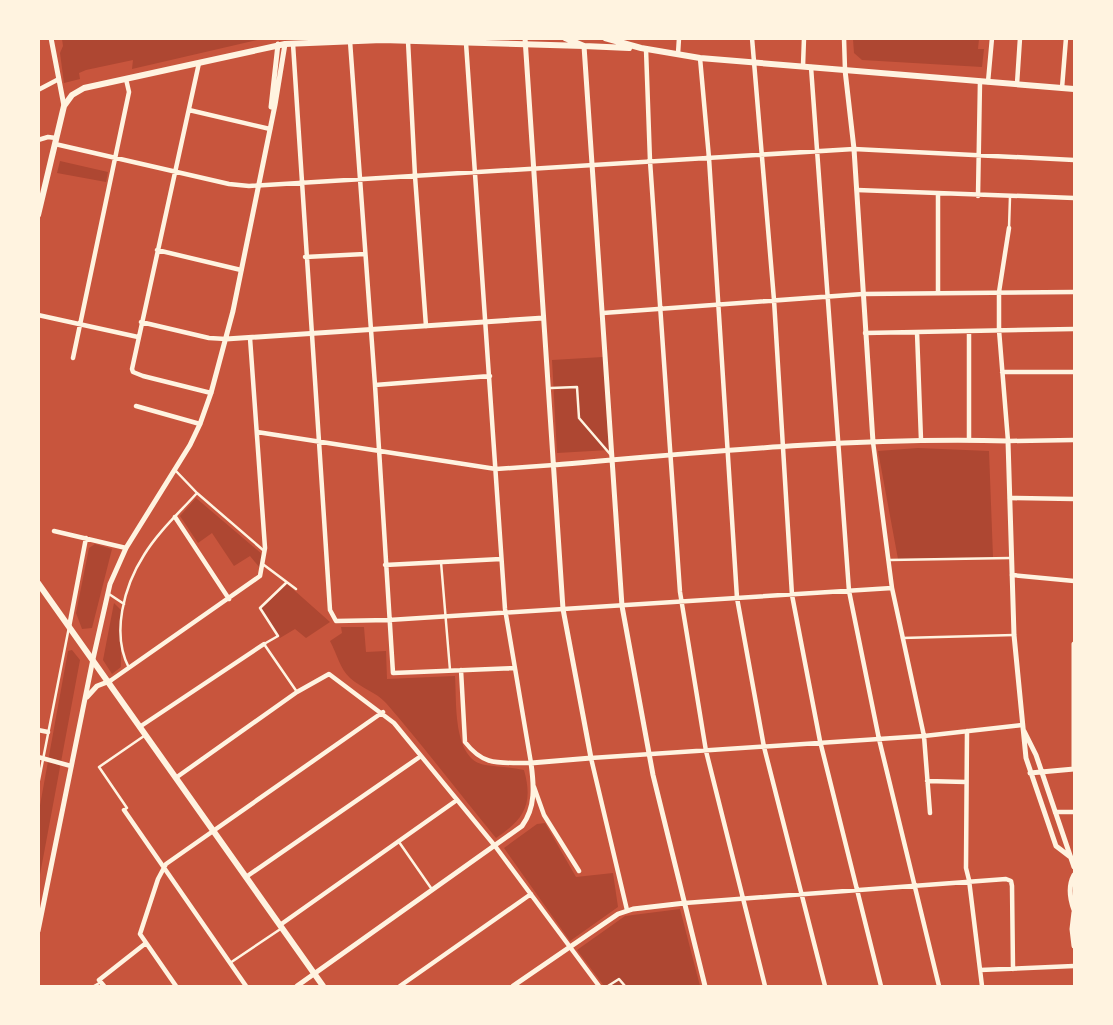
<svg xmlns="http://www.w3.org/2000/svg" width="1113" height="1025" viewBox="0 0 1113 1025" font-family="'Source Serif 4',serif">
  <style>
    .green { fill: #ae4732 }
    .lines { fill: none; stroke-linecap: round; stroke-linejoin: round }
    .pedestrian { stroke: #fff3e0; stroke-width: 2.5 }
    .minor { stroke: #fff3e0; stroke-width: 4.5 }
    .tertiary { stroke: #fff3e0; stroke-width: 5 }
    .secondary { stroke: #fff3e0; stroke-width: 6 }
  </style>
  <rect width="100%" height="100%" fill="#c8553d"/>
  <!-- green -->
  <path class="green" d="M62 39V38L261 39 132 69 133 60 86 70 79 73 80 79 64 83 60 53 63 46Z
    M853 39H979L978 49H984L982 67 862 60 854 53Z
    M60 161 108 172 106 182 57 173Z
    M603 357 609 450 557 453 552 360Z
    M918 448 989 451 993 557 898 559 878 451Z
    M196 498 262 554 260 568 250 556 234 566 212 533 198 543 180 516Z
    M95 544 112 549 92 628 82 629 76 613 89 548Z
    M286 583 330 622 306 638 295 629 280 638 260 608Z
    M114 603 121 610V667L112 674 103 660Z
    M341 627H364L366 652 386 651 387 679 455 676C457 701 452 759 485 765 498 767 510 767 524 770 534 805 523 820 496 838 459 793 424 747 386 703 376 692 361 688 350 678 340 669 337 654 330 641L342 633Z
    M72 650 80 660 39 880V811L68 651Z
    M545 823 576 877 613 873 618 907 570 941 504 848 537 824Z
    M680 909 700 986H604L577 950 625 916Z"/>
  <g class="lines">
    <!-- pedestrian -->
    <path class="pedestrian" d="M1009 228 1010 197
      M551 388 577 387 579 418 610 454
      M175 470 197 493 263 550
      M889 560 1011 558
      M441 562 450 670
      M264 565 296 589
      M286 583 260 608 278 636 264 644 297 692
      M109 594 124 604
      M902 638 1014 635
      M129 668C111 634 124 586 144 555 158 532 179 513 197 493
      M38 785 69 627
      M124 810 127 808 99 767 144 736
      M399 842 431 888
      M230 963 282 928
      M94 986 101 982
      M608 986 619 979 625 986"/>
    <!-- minor -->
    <path class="minor" d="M752 38 774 300 792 595 820 741 881 986
      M844 38 845 70
      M350 41 375 385 393 673 515 668
      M408 41 415 176 426 326
      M293 44 330 610 336 621 389 620 892 588
      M646 49 650 161 680 592 706 751 765 986
      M678 54 679 38
      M700 58 709 158 737 598 764 747 825 986
      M199 63 132 369 133 372 143 376 211 393
      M803 66 804 38
      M811 67 849 591 879 739 939 986
      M988 82 992 38
      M1017 84 1020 38
      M1062 88 1066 38
      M38 90 57 80
      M189 110 270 129
      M38 140 48 137 56 138
      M55 144 229 184 249 186 854 149 1074 160
      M857 190 1074 198
      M938 194V293
      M978 196 980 81
      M1009 228 999 292V330L1008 441 1074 440
      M157 250 241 270
      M305 257 365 254
      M603 313 863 294 1074 292
      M38 315 138 337
      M141 322 209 338 226 339
      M969 331V440
      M917 332 921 440
      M865 333 1074 329
      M73 358 129 92 126 79
      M1002 372H1074
      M375 385 490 376
      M136 406 200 424
      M257 432 496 469 554 465
      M873 442 892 588 924 736 930 813
      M1010 498 1074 499
      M175 517 229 599
      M54 531 126 548
      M385 565 501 559
      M1012 575 1074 581
      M69 627 86 538
      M461 670 465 742C485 768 501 762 531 763L505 609 466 43
      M110 681 260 576 265 548 250 338
      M141 726 264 644
      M38 730 48 732
      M967 731 966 868 969 880 982 986
      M38 757 71 766
      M177 777 297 692 329 674 394 723 495 846 599 986
      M927 781 966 782
      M534 787 544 815 579 871
      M124 810 246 986
      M1055 812H1074
      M246 877 421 756
      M685 903 1006 879 1011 881 1012 886 1013 969
      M627 910 591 758 924 736 1022 725
      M280 925 457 800
      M980 970 1074 966
      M104 986 99 980 146 943
      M176 986 140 934 158 879 166 864 383 712
      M400 986 531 894"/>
    <!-- tertiary -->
    <path class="tertiary" d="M51 38 64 106
      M584 46 622 606 653 775 705 986
      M845 70 854 149 873 442
      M271 107 278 44
      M226 339 543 318
      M554 465C705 452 856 437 1008 441L1014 635 1026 758 1056 846 1073 859
      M87 697 97 686 110 681
      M1024 731 1036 755 1074 867
      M1030 773 1074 769V644
      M1074 875C1068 886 1070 899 1074 910
      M1074 912 1072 929 1074 946
      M38 931 93 659 110 584 126 548 190 445 200 424 211 393 233 311 275 105 285 44
      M297 986 522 826C536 807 534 785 531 763L591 758 563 609 525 38
      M513 986 618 914 633 909 685 903"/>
    <!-- secondary -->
    <path class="secondary" d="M565 38 584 46 629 48
      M605 38 641 48 700 58 1074 89
      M38 215 64 106 72 95 84 88 285 44 382 40 584 46
      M38 583 323 986"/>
  </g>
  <!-- border -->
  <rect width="1113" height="1025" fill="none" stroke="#fff3e0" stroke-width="80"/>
</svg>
